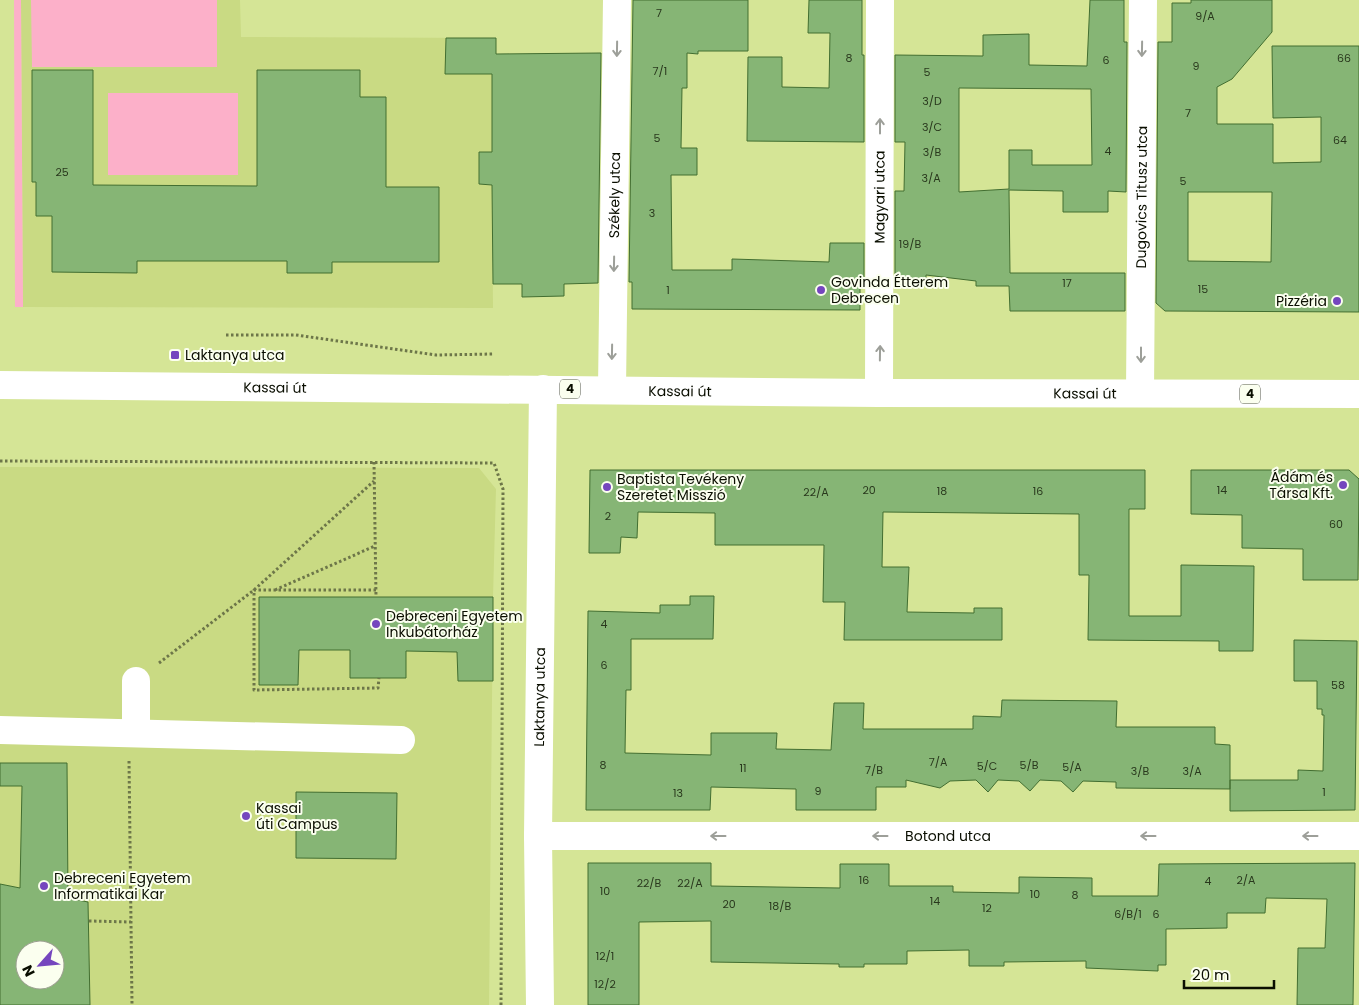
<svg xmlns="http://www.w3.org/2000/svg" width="1359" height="1005" viewBox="0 0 1359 1005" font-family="Poppins,sans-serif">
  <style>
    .built { fill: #c9da83; fill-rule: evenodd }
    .green { fill: #fcb0c9 }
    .building { fill: #86b575; stroke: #426e31; fill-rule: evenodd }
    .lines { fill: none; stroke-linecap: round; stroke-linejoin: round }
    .path { stroke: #6d7649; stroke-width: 3; stroke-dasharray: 2.5 2.5; stroke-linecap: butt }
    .minor { stroke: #fff; stroke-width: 28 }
    .major { stroke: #fff; stroke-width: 28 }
    .oneway { stroke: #9d9f99 }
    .poi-dot { fill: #7546be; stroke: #fbffef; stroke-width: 2 }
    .labels { text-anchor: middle; stroke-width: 4; stroke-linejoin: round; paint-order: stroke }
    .number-label { font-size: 11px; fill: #29381d }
    .shield { fill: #fbffef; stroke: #525648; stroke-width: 1 }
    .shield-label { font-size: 12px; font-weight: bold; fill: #0a0e00 }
    .street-label { font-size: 14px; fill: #0a0e00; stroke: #fbffef }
    .poi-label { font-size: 14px; fill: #0a0e00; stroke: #fbffef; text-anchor: start }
  </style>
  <rect width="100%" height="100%" fill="#d5e596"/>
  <!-- built -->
  <path class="built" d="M21 0H240L241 37 492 38V152L479 153V184L492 185 493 308 23 307Z
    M0 467 479 468 496 489 493 597 489 1005H0ZM25 950H55V980H25Z"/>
  <!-- green -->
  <path class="green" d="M14 0H21L23 307H15Z
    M31 0H217V67H32Z
    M108 93H238V175H108Z"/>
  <!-- building -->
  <path class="building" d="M633 0H748V51H698V54L687 53V88H682L681 148H697V175H671L672 270H732V259L829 262 830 243H864V285H860V310L632 309V282H629Z
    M809 0H862V55H864V142L747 141 748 57H782V87L829 88 830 33H808Z
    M1090 0H1124V42H1127L1126 192 1108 191V212H1063V191L1009 190 1010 273H1125V311H1010L1009 286H976V281L926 275V284L895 285V191H904L905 142H895V55L983 56V35L1029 34V65L1087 66ZM959 88 1091 89 1092 165H1032V150H1009V189L959 192Z
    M1191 0H1272V32L1232 79 1217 87V124H1273V163L1321 162V117L1273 118 1272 46H1359V312L1165 311 1156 303 1158 42H1172V3H1191ZM1188 192H1272L1271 262 1188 261Z
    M446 38H496V54L601 53 598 283 564 284V296L522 297V284H493L492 185 479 184V152H492V74H445Z
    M32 70H93V185L257 186V70H360V97H386V187H439V262H332V273H287V261H137V273L52 272V216H36V182H32Z
    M590 470H1145V509H1129V616H1181V565L1254 566 1253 651H1219V641L1088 640 1089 575H1079V514L883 512 882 567H909L907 612 974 613V608H1002V640H844L845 602H823L824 545H715V513L638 512 637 538 621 537 620 553H589Z
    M1191 470H1349L1359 479 1358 580H1303V549L1242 548V515L1191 514Z
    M690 596H714L713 639H631V690H626L625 753 711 755V733H777L776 749 831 750 834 703H864L863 729H973V716L1001 717 1002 700 1117 701 1116 727H1215V744L1230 745V789L1116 788V782L1083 781 1073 792 1061 781 1040 780 1030 791 1019 781 998 780 988 792 976 780 950 781 940 788 906 780V787H876V810H796V789L711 787 710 810H586L588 611 660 613V605H690Z
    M259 597H493V681H458L457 652 406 651V678H350V650H299L298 685H259Z
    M1294 640 1357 641 1355 810 1230 811V780H1298V770L1323 771 1324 715H1322V709H1317V681H1294Z
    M0 763H67L68 898 88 902 90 1005H0V884L20 888 22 786H0ZM25 950H55V980H25Z
    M296 792 397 793 396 859 296 858Z
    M588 863H711V886L840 888V864H889V886H953V892L1019 893V877L1092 878V896H1158L1159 864 1355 863 1353 1005H1297L1298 948H1325L1327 899 1266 898 1265 913H1227V928L1166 929V965H1158V971L1086 968V961L1004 962V966H969V950L907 951V964H864V967H839V964L711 962V921L639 922V1005H588Z"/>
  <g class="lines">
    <!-- path -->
    <path class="path" d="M226 335H296L436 355 494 354
      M0 461 494 463 503 489 501 1005
      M374 462 376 597
      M275 590 375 546
      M376 590H254V690L378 688 379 678
      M159 663 254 590 374 481
      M129 761 132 1005
      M89 921 131 922"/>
    <!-- minor -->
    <g class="minor">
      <path id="s1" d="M612 389 617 0"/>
      <path id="s2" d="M879 393 880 0"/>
      <path id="s3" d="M1140 393 1143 0"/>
      <path d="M0 730 401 740"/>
      <path d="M136 733V681"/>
      <path id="s4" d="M538 836H1359"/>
      <path id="s5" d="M540 1005 538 836 543 389"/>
    </g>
    <!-- major -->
    <path class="major" id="s6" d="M0 385 879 393 1359 394"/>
  </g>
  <!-- one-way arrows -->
  <defs><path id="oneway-shaft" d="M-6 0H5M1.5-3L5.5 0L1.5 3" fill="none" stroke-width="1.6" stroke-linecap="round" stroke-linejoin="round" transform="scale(1.25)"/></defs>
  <g class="oneway">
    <use href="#oneway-shaft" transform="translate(617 49) rotate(91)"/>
    <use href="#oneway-shaft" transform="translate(1142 49) rotate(91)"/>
    <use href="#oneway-shaft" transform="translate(880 126) rotate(-90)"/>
    <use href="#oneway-shaft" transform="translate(614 264) rotate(91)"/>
    <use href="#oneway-shaft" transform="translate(612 352) rotate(91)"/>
    <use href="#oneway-shaft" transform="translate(880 353) rotate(-89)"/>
    <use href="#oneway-shaft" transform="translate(1141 355) rotate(90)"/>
    <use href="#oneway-shaft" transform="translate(718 836) rotate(-180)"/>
    <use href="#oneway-shaft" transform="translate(880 836) rotate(-180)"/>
    <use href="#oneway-shaft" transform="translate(1148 836) rotate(-180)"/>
    <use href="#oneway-shaft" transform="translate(1310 836) rotate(-180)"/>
  </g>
  <!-- markers -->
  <g class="poi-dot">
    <circle cx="821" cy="290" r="5"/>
    <circle cx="1337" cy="301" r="5"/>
    <rect x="170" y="350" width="10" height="10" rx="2.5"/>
    <circle cx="1343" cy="485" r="5"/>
    <circle cx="607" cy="487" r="5"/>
    <circle cx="376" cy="624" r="5"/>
    <circle cx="246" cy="816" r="5"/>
    <circle cx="44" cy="886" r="5"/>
  </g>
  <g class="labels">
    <!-- number labels -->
    <g class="number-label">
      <text x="659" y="17">7</text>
      <text x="1205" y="20">9/A</text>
      <text x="849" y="62">8</text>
      <text x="1344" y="62">66</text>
      <text x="1106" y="64">6</text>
      <text x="1196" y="70">9</text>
      <text x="660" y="75">7/1</text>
      <text x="927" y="76">5</text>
      <text x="932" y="105">3/D</text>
      <text x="1188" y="117">7</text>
      <text x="932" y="131">3/C</text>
      <text x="657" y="142">5</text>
      <text x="1340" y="144">64</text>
      <text x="1108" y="155">4</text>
      <text x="932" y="156">3/B</text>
      <text x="62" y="176">25</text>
      <text x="931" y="182">3/A</text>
      <text x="1183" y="185">5</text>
      <text x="652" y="217">3</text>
      <text x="910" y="248">19/B</text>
      <text x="1067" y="287">17</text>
      <text x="1203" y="293">15</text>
      <text x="668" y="294">1</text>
      <text x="869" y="494">20</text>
      <text x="1222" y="494">14</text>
      <text x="942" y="495">18</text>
      <text x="1038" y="495">16</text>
      <text x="816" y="496">22/A</text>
      <text x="608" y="520">2</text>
      <text x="1336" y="528">60</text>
      <text x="604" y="628">4</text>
      <text x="604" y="669">6</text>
      <text x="1338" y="689">58</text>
      <text x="938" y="766">7/A</text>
      <text x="603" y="769">8</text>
      <text x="1029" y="769">5/B</text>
      <text x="987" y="770">5/C</text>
      <text x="1072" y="771">5/A</text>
      <text x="743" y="772">11</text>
      <text x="874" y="774">7/B</text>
      <text x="1140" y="775">3/B</text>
      <text x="1192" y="775">3/A</text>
      <text x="818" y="795">9</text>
      <text x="1324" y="796">1</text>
      <text x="678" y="797">13</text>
      <text x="864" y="884">16</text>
      <text x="1246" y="884">2/A</text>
      <text x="1208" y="885">4</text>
      <text x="649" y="887">22/B</text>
      <text x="690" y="887">22/A</text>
      <text x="605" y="895">10</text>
      <text x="1035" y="898">10</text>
      <text x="1075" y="899">8</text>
      <text x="935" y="905">14</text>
      <text x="729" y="908">20</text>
      <text x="780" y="910">18/B</text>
      <text x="987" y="912">12</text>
      <text x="1128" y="918">6/B/1</text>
      <text x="1156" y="918">6</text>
      <text x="605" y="960">12/1</text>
      <text x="605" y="988">12/2</text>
    </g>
    <!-- shield labels -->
    <g class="shield">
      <rect x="560" y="379.5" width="20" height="19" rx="4"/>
      <rect x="1240" y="384.5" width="20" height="19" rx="4"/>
    </g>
    <g class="shield-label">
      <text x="570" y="393">4</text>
      <text x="1250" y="398">4</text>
    </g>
    <!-- street labels -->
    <g class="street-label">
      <text dy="5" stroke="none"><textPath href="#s1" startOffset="194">Székely utca</textPath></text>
      <text dy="5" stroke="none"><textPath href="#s2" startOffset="196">Magyari utca</textPath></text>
      <text dy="5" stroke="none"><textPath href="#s3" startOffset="196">Dugovics Titusz utca</textPath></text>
      <text dy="5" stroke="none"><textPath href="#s6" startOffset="275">Kassai út</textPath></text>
      <text dy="5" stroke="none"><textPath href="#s6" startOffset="680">Kassai út</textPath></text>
      <text dy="5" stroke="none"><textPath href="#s6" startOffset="1085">Kassai út</textPath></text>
      <text dy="5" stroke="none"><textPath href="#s5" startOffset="308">Laktanya utca</textPath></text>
      <text dy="5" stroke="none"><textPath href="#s4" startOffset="410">Botond utca</textPath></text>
    </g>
    <!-- poi labels -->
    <g class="poi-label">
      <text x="831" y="287">Govinda Étterem<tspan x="831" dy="16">Debrecen</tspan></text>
      <text x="1327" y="306" text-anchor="end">Pizzéria</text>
      <text x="185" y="360">Laktanya utca</text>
      <text x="1333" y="482" text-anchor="end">Ádám és<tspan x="1333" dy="16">Társa Kft.</tspan></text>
      <text x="617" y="484">Baptista Tevékeny<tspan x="617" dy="16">Szeretet Misszió</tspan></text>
      <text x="386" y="621">Debreceni Egyetem<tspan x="386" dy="16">Inkubátorház</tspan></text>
      <text x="256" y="813">Kassai<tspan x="256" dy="16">úti Campus</tspan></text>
      <text x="54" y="883">Debreceni Egyetem<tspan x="54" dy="16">Informatikai Kar</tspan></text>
    </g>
  </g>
  <!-- north arrow -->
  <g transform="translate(40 965) rotate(243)"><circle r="24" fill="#fbffef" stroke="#9b9f8f"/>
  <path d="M0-4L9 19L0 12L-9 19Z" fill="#7546be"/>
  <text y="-8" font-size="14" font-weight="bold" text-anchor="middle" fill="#0a0e00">N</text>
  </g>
  <!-- scale -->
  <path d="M1184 980v8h90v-8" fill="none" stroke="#0a0e00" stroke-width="2.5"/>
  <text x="1192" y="980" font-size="15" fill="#0a0e00" stroke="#fbffef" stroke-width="4" paint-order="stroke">20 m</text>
</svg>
